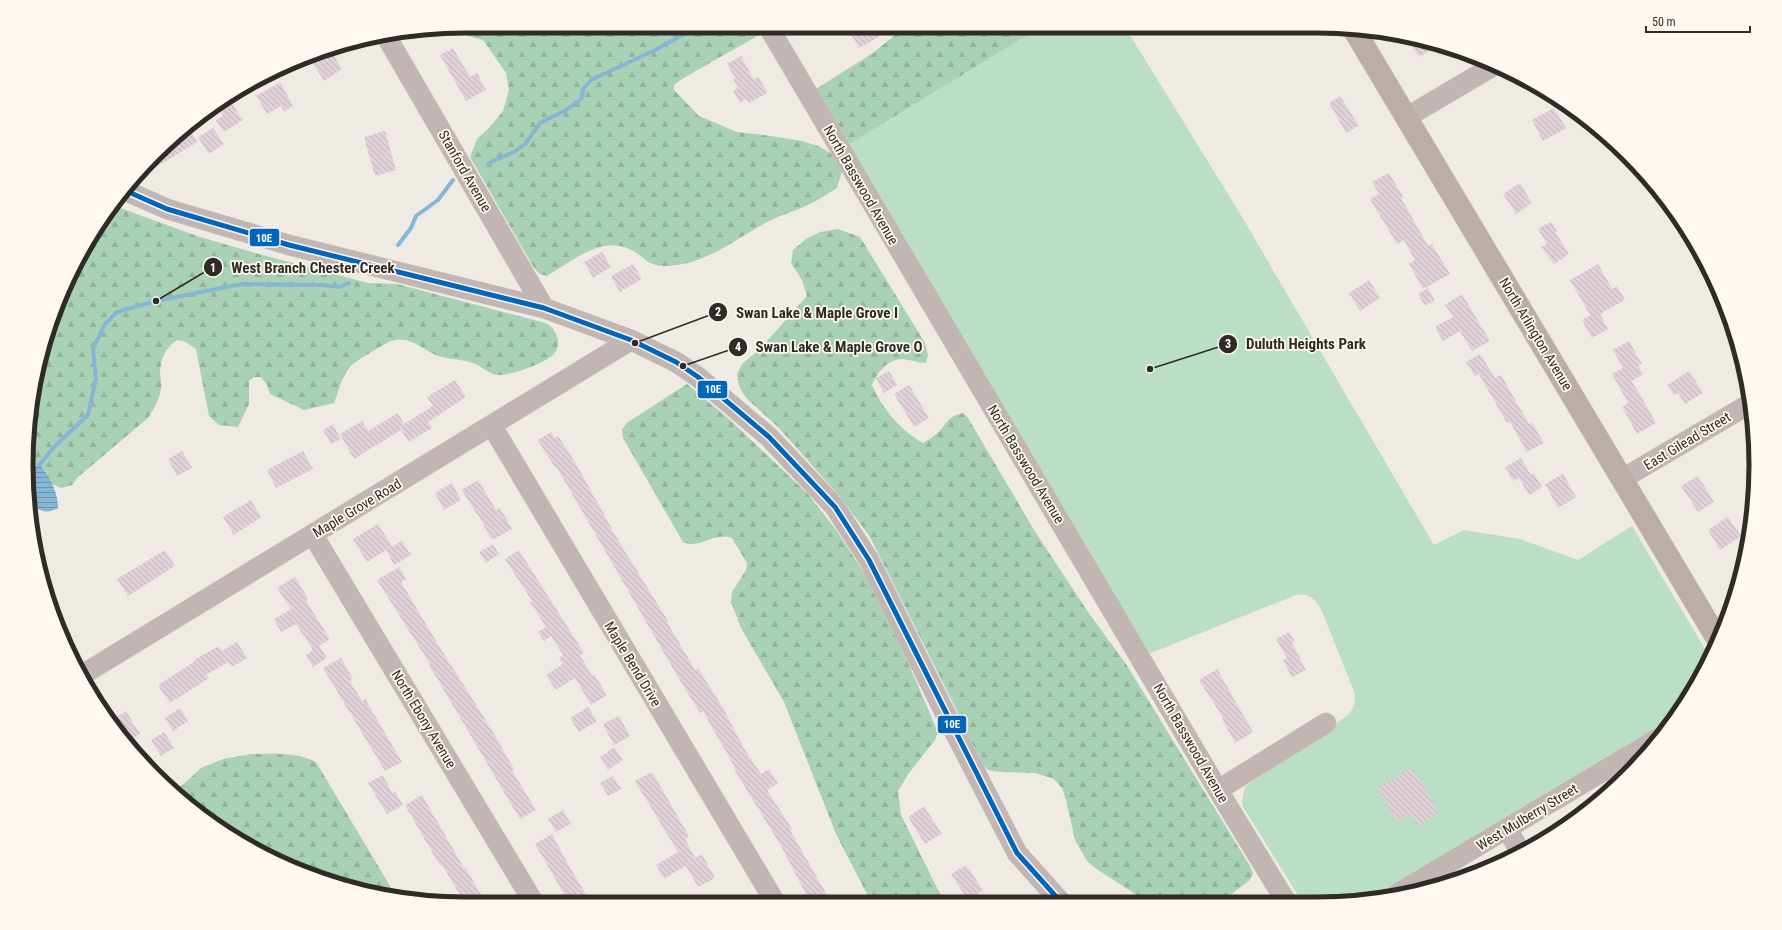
<svg xmlns="http://www.w3.org/2000/svg" width="1782" height="930" viewBox="0 0 1782 930" font-family="'Roboto Condensed',sans-serif">
  <style>
    .green { fill: #bbdfc6 }
    .forest { fill: url(#forest-firs) }
    .water { fill: url(#water-rules) }
    .lines { fill: none; stroke-linecap: round; stroke-linejoin: round }
    .stream { stroke: #86b6d5; stroke-width: 4 }
    .building { fill: url(#building-back-hatch) }
    .minor-casing { stroke: #ccc8c3; stroke-width: 21 }
    .major-casing { stroke: #ccc8c3; stroke-width: 23 }
    .minor { stroke: #c1b6b3; stroke-width: 20 }
    .major { stroke: #bbaea8; stroke-width: 22 }
    .bus-1-casing { stroke: #fff8f2; stroke-width: 8 }
    .bus-1 { stroke: #0065bd; stroke-width: 5 }
    .labels { text-anchor: middle; stroke-width: 3.5; stroke-linejoin: round; paint-order: stroke }
    .street-label { font-size: 14px; fill: #2f2b26; stroke: #fff8f2 }
    .rim { fill: none; stroke: #2f2b26; stroke-width: 5 }
    .leader { fill: none; stroke: #2f2b26; stroke-width: 1.5 }
    .callout-dot { fill: #2f2b26; stroke: #fff8f2; stroke-width: 1.5 }
    .mark-label { font-size: 12px; text-anchor: middle; font-weight: bold; fill: #fff }
    .callout-label { font-size: 15px; text-anchor: middle; font-weight: bold; fill: #2f2b26; stroke: #fff8f2; stroke-width: 3.5; stroke-linejoin: round; paint-order: stroke }
    .line-badge { stroke: #fff8f2; stroke-width: 1.5 }
    .badge-label { font-size: 11px; text-anchor: middle; font-weight: bold; fill: #fff }
  </style>
  <defs>
    <pattern id="forest-firs" width="22" height="20" patternUnits="userSpaceOnUse"><rect width="22" height="20" fill="#a9d1b6"/><path d="M5 1l3.5 6h-7zM16 11l3.5 6h-7z" fill="#92b49c"/></pattern>
    <pattern id="water-rules" width="6" height="5" patternUnits="userSpaceOnUse"><rect width="6" height="5" fill="#86b6d5"/><path d="M0 2.5h6" fill="none" stroke="#6e94ad"/></pattern>
    <pattern id="building-back-hatch" width="6" height="6" patternUnits="userSpaceOnUse"><rect width="6" height="6" fill="#e0d0d8"/><path d="M-1 5l2 2M0 0l6 6M5-1l2 2" fill="none" stroke="#c0b3b9"/></pattern>
  </defs>
  <rect width="100%" height="100%" fill="#f0eae4"/>
  <!-- green -->
  <path class="green" d="M1041 27H1125L1239 212 1434 545 1464 530 1520 539 1578 560 1632 526 1711 659 1668 724 1665 726 1368 900H1301L1243 807 1242 801 1245 787 1300 746 1347 716C1354 709 1355 704 1355 694L1321 609C1315 599 1309 593 1296 595L1141 657 840 150Z"/>
  <!-- forest -->
  <path class="forest" d="M465 26H753L759 35 682 79 674 85V90L699 116 737 132 764 135 802 141 818 146 834 155 843 168 837 188C828 193 819 200 810 204 798 210 784 214 771 220 736 238 706 266 664 266 649 266 646 259 635 252 604 232 573 261 547 276L540 274 534 268 470 157 477 139 490 127 503 111 509 90 506 73 483 40 453 32 448 28Z
    M906 26 1041 27 840 150 808 94 873 53Z
    M112 205 197 236 259 254 368 283 397 284 538 321C541 322 546 323 549 325 558 332 562 346 553 355 543 364 512 375 499 375 490 375 483 367 475 364 464 359 452 360 442 357 423 352 412 334 391 341 384 344 354 362 350 367 341 377 339 391 334 403L304 410 270 394 267 385 261 377H254L249 381V404L238 427 219 425 209 416 196 349 186 342 177 340C165 348 161 358 160 373 160 378 162 383 161 389 159 400 154 409 148 418L78 477 72 485 61 488 52 484 46 471 35 467 27 477V436L41 352 60 297 100 221Z
    M838 229 860 237 925 343 928 355 926 363C918 363 908 359 901 359 887 360 877 373 872 385 882 408 900 430 923 443 930 439 938 434 942 428 949 419 951 416 963 413L968 418 1034 530 1088 612 1126 664 1250 866 1253 873 1250 880 1222 901H1146L1095 868 1087 861 1075 840 1066 800 1062 788 1054 779 1035 773 1001 772 988 770 980 762 955 707 870 537 842 499 778 427 746 398 739 386 737 374 742 364 759 350 807 296 802 280 791 263 793 250 806 239 820 232Z
    M687 384 729 419 808 494 837 531 864 573 894 630 938 732 935 740 909 773 898 791 901 815 944 902H871L836 834 784 702 741 628 731 602 732 592 746 570 747 563 732 538C713 531 700 550 683 542L623 438 622 429 628 422Z
    M251 754C274 754 295 752 316 762L396 896 352 889 271 859 198 813 175 792 201 768 223 759Z"/>
  <!-- water -->
  <path class="water" d="M39 465C49 471 59 497 58 508 47 515 39 510 29 504L27 477 35 467Z"/>
  <g class="lines">
    <!-- stream -->
    <path class="stream" d="M489 163 514 152 525 144 540 123 568 109 581 99 583 89 591 80 655 50 699 26
      M398 245 411 228 416 216 438 200 453 180
      M39 465 55 446 88 415 96 379 93 349 105 324 117 312 156 301 242 284 323 285 339 287 349 283"/>
  </g>
  <!-- building -->
  <path class="building" d="M846 26H874L880 36 859 48Z
    M1406 37 1431 41 1440 44 1419 57Z
    M329 48 342 69 324 81 310 59Z
    M453 48 470 77 477 73 486 90 466 101 440 55Z
    M741 56 754 80 759 77 767 93 749 103 746 99 740 103 733 91 738 88 733 79 735 78 727 64Z
    M280 82 293 106 284 112 281 106 267 114 256 96Z
    M1340 96 1359 126 1346 133 1329 103Z
    M232 104 243 120 224 132 216 120 223 116 221 112Z
    M1554 108 1566 128 1543 141 1532 120Z
    M189 128 197 142 140 177 137 173 180 133Z
    M213 128 224 144 209 154 198 137Z
    M385 131 396 170 375 176 364 137Z
    M1389 173 1403 197 1401 198 1428 246 1432 244 1450 274 1423 289 1409 264 1415 260 1404 240 1397 244 1370 199 1379 194 1372 182Z
    M1520 183 1532 203 1516 214 1503 194Z
    M1551 222 1557 231 1555 232 1569 254 1554 264 1541 247 1547 244 1538 229Z
    M602 252 611 267 593 278 584 262Z
    M633 264 642 279 620 292 611 276Z
    M1598 264 1612 289 1617 286 1625 300 1600 314 1608 329 1592 338 1582 320 1590 315 1570 280Z
    M1369 280 1380 298 1360 311 1349 293Z
    M1428 288 1435 300 1425 306 1418 294Z
    M1462 294 1490 341 1472 351 1460 331 1443 341 1435 327 1453 317 1445 305Z
    M1629 341 1642 364 1638 366 1643 374 1632 381 1656 423 1637 434 1622 407 1628 403 1612 374 1623 368 1613 350Z
    M1480 354 1495 378 1501 375 1529 424 1532 422 1544 443 1527 452 1510 422 1507 423 1479 374 1475 376 1466 362Z
    M889 371 897 385 884 393 876 378Z
    M1689 371 1703 393 1685 404 1678 393 1674 395 1667 385Z
    M455 380 466 397 428 422 432 428 409 442 401 430 354 459 340 434 362 421 368 431 398 413 404 424 433 406 427 397Z
    M909 385 929 418 914 427 894 394Z
    M333 424 341 439 331 444 323 430Z
    M551 432 555 438 558 436 578 467 618 540 668 621 667 622 695 670 698 668 723 708 745 750 761 774 769 769 778 783 767 790 792 829 790 830 831 902H810L781 846 734 769 735 768 703 711 700 713 675 672 556 466 555 467 541 446 538 440Z
    M182 451 192 468 177 476 168 459Z
    M303 451 313 469 276 488 267 470Z
    M1521 458 1531 475 1534 473 1542 487 1529 495 1519 478 1513 481 1505 467Z
    M1563 474 1576 497 1558 508 1545 484Z
    M1698 476 1714 502 1698 512 1681 486Z
    M478 480 496 510 500 508 512 529 492 540 477 513H476L462 490Z
    M452 483 461 500 444 510 435 493Z
    M251 500 261 517 234 535 223 517Z
    M1728 517 1741 536 1720 550 1708 530Z
    M378 524 392 546 389 548 402 541 411 555 394 565 386 550 367 562 353 539Z
    M493 544 499 554 486 563 479 552Z
    M165 550 175 566 128 596 117 579Z
    M519 550 584 653 580 655 592 676 594 674 607 695 591 705 575 678 556 690 546 675 563 664 559 658 563 655 551 636 544 641 538 632 546 627 530 602 532 601 505 559Z
    M399 567 406 579 401 582 439 646 490 727 514 769 512 770 536 810 520 819 429 665 430 664 377 580Z
    M295 577 308 599 306 601 330 639 313 650 296 624 281 632 274 619 291 609 277 588Z
    M1289 632 1295 642 1292 643 1306 670 1292 677 1283 660 1287 658 1276 639Z
    M237 642 247 658 231 667 228 662 206 675 209 678 170 703 158 685 194 662V660L219 646 222 651Z
    M319 646 327 658 313 667 306 655Z
    M341 658 353 679 350 681 362 701 365 699 402 762 385 771 323 668Z
    M1217 669 1253 732 1235 743 1222 719 1223 718 1199 680Z
    M588 707 597 721 579 732 570 718Z
    M180 708 188 721 173 731 165 718Z
    M126 711 140 734 126 743 112 720Z
    M619 716 630 736 614 745 603 724Z
    M164 732 174 748 161 756 151 740Z
    M614 747 623 760 608 770 600 757Z
    M1412 768 1439 813 1418 826 1411 813 1398 822 1378 788Z
    M652 772 689 836 685 839 695 858 702 854 715 878 698 887 686 866 664 879 656 865 678 852 635 781Z
    M383 775 392 793 395 791 403 805 387 814 368 783Z
    M613 776 621 789 608 796 600 783Z
    M422 795 464 868 465 867 486 903H465L442 865 441 866 436 859 405 805Z
    M924 806 942 834 925 844 908 817Z
    M563 810 571 824 556 832 548 819Z
    M552 834 564 857 591 903H569L552 873 535 844Z
    M966 865 983 890 968 900 951 874Z"/>
  <g class="lines">
    <!-- minor casing -->
    <g class="minor-casing">
      <path id="minor" d="M768 26 1218 790 1285 900
        M385 34 544 308
        M1407 117 1495 65
        M124 190 167 209 289 245 544 308 631 340 676 362 698 377 769 437 835 507 869 560 950 723 1017 853 1060 901
        M492 426 775 902
        M1622 479 1751 403
        M313 535 534 903
        M82 675 631 340
        M1218 790 1326 723
        M1507 828 1520 852
        M1397 894 1657 739"/>
    </g>
    <!-- major casing -->
    <g class="major-casing">
      <path id="major" d="M1353 28 1718 640"/>
    </g>
    <!-- minor -->
    <use href="#minor" class="minor"/>
    <!-- major -->
    <use href="#major" class="major"/>
    <!-- bus-1 casing -->
    <g class="bus-1-casing">
      <path id="bus-1" d="M124 190 167 209 289 245 544 308 631 340 676 362 698 377 769 437 835 507 869 560 1017 853 1060 901"/>
    </g>
    <!-- bus-1 -->
    <use href="#bus-1" class="bus-1"/>
  </g>
  <g class="labels">
    <!-- street labels -->
    <g class="street-label">
      <text transform="translate(465 171) rotate(60)" y="5">Stanford Avenue</text>
      <text transform="translate(861 185) rotate(60)" y="5">North Basswood Avenue</text>
      <text transform="translate(1536 334) rotate(59)" y="5">North Arlington Avenue</text>
      <text transform="translate(1687 441) rotate(-31)" y="5">East Gilead Street</text>
      <text transform="translate(1026 464) rotate(59)" y="5">North Basswood Avenue</text>
      <text transform="translate(357 508) rotate(-31)" y="5">Maple Grove Road</text>
      <text transform="translate(633 664) rotate(59)" y="5">Maple Bend Drive</text>
      <text transform="translate(424 719) rotate(59)" y="5">North Ebony Avenue</text>
      <text transform="translate(1191 743) rotate(60)" y="5">North Basswood Avenue</text>
      <text transform="translate(1527 817) rotate(-31)" y="5">West Mulberry Street</text>
    </g>
  </g>
  <!-- crop -->
  <path d="M0 0H1782V930H0ZM465 33H1317A432 432 0 0 1 1749 465V465A432 432 0 0 1 1317 897H465A432 432 0 0 1 33 465V465A432 432 0 0 1 465 33Z" fill="#fff8f2" fill-rule="evenodd"/>
  <path class="rim" d="M465 33H1317A432 432 0 0 1 1749 465V465A432 432 0 0 1 1317 897H465A432 432 0 0 1 33 465V465A432 432 0 0 1 465 33Z"/>
  <!-- callouts -->
  <path class="leader" d="M156 301L213 267M635 343L718 312M1150 369L1228 344M683 366L738 347"/>
  <g class="callout-dot">
    <circle cx="156" cy="301" r="4"/>
    <circle cx="635" cy="343" r="4"/>
    <circle cx="1150" cy="369" r="4"/>
    <circle cx="683" cy="366" r="4"/>
    <circle cx="213" cy="267" r="10"/>
    <circle cx="718" cy="312" r="10"/>
    <circle cx="1228" cy="344" r="10"/>
    <circle cx="738" cy="347" r="10"/>
  </g>
  <g class="mark-label">
    <text x="213" y="272">1</text>
    <text x="718" y="316">2</text>
    <text x="1228" y="348">3</text>
    <text x="738" y="351">4</text>
  </g>
  <g class="callout-label">
    <text x="313" y="273">West Branch Chester Creek</text>
    <text x="817" y="318">Swan Lake &amp; Maple Grove I</text>
    <text x="1306" y="349">Duluth Heights Park</text>
    <text x="839" y="352">Swan Lake &amp; Maple Grove O</text>
  </g>
  <g class="line-badge">
    <rect x="249" y="228" width="31" height="19" rx="4" fill="#0065bd"/>
    <rect x="697" y="380" width="31" height="19" rx="4" fill="#0065bd"/>
    <rect x="937" y="715" width="30" height="19" rx="4" fill="#0065bd"/>
  </g>
  <g class="badge-label">
    <text x="264" y="242">10E</text>
    <text x="713" y="393">10E</text>
    <text x="952" y="728">10E</text>
  </g>
  <!-- scale -->
  <path d="M1646 26v6h104v-6" fill="none" stroke="#2f2b26" stroke-width="2"/>
  <text x="1652" y="26" font-size="12" fill="#2f2b26" stroke="#fff8f2" stroke-width="3" paint-order="stroke">50 m</text>
</svg>
